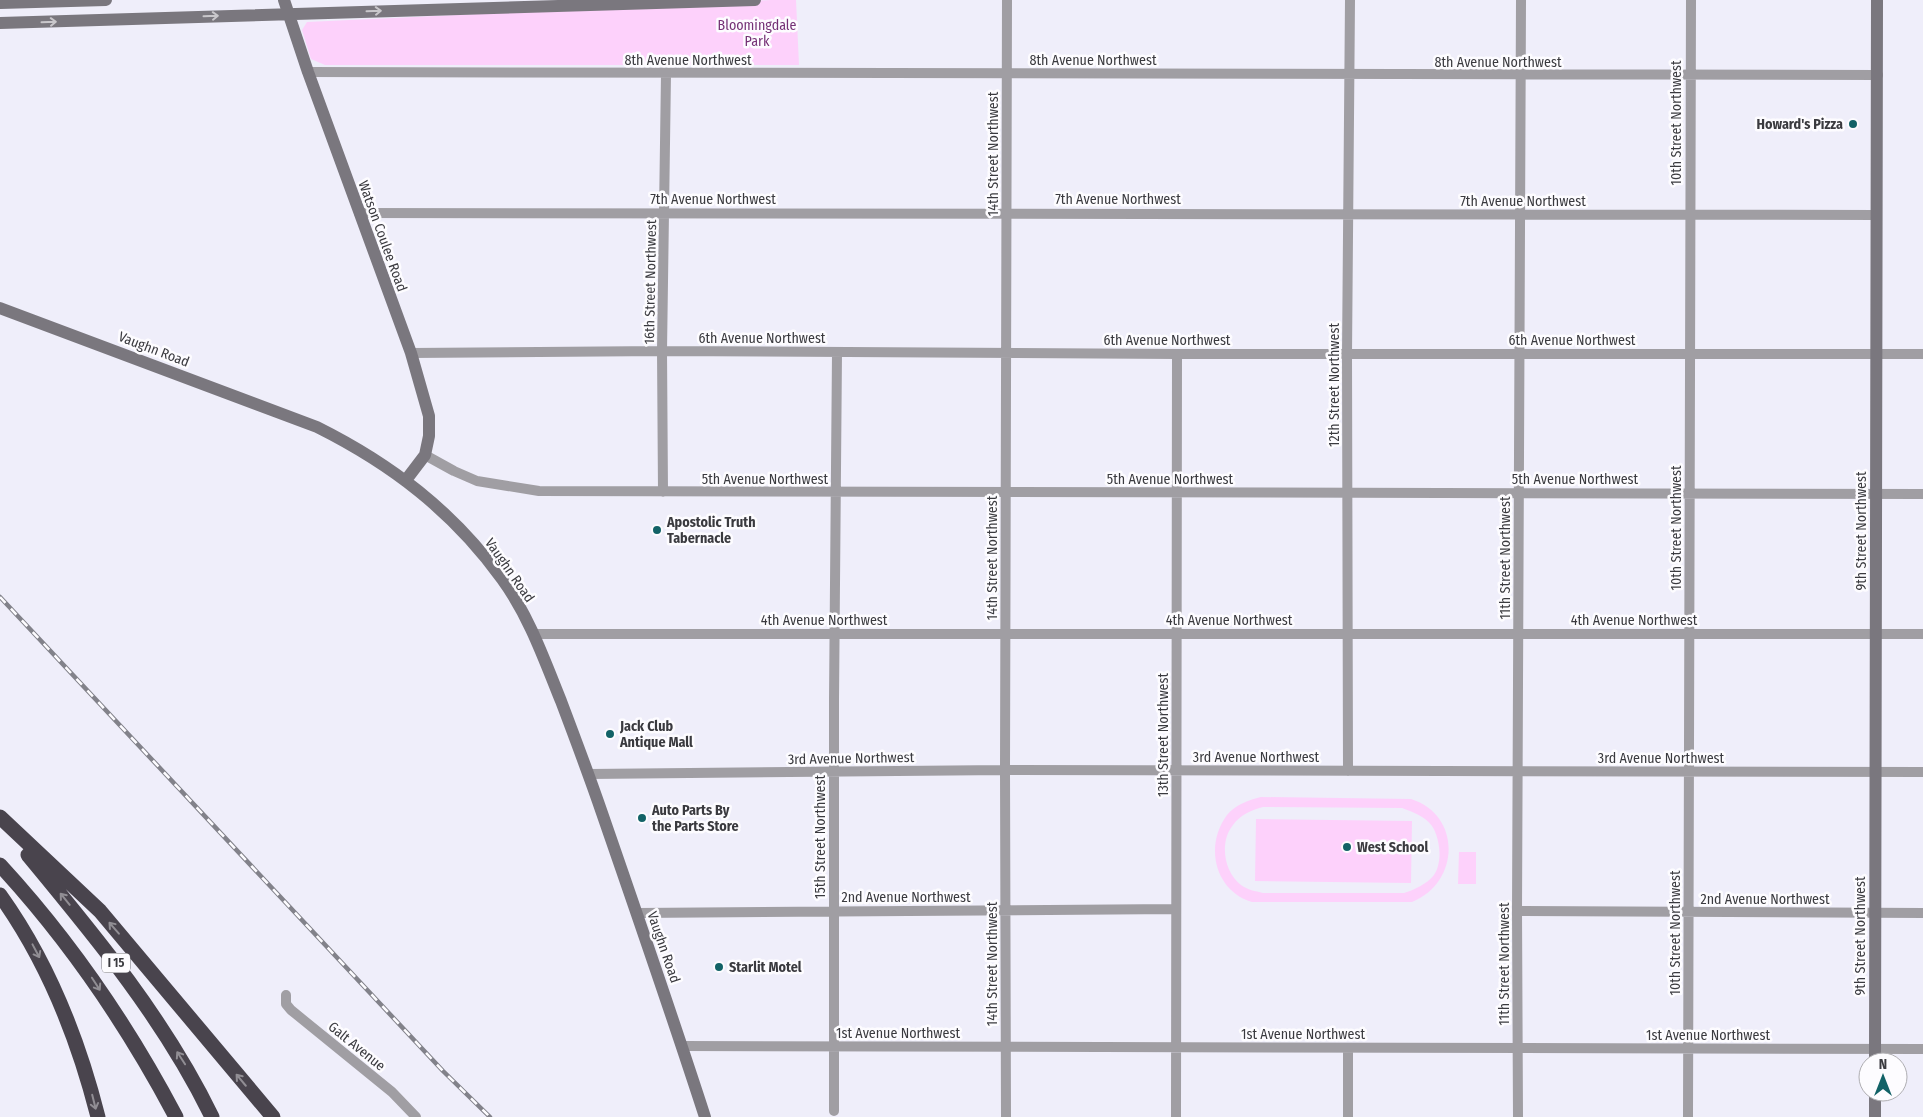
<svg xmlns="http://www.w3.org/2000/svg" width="1923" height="1117" viewBox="0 0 1923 1117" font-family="'Fira Sans Condensed',sans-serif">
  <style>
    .green { fill: #fdd1fb; fill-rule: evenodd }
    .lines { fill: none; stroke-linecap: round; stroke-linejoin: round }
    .street { stroke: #a09ea3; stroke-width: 10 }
    .secondary { stroke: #7a777e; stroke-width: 12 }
    .highway { stroke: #49444d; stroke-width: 15 }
    .rail-casing { stroke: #82828a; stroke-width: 4.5 }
    .rail { stroke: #fdfcff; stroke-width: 2.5; stroke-dasharray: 8; stroke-linecap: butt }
    .oneway { stroke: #c9c7cb }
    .oneway2 { stroke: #918e94 }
    .poi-dot { fill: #126267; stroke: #fdfcff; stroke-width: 2 }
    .labels { text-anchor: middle; stroke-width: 5; stroke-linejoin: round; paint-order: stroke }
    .shield { fill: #fdfcff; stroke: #747479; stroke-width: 1 }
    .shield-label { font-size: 12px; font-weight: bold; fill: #3a3a3f }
    .park-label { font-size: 14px; fill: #753276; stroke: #fdfcff }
    .street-label { font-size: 14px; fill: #3a3a3f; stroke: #fdfcff }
    .poi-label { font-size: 14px; font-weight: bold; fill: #3a3a3f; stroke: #fdfcff; text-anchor: start }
  </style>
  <rect width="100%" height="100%" fill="#efeefa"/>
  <!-- green -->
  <path class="green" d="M771 0H796L799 65H325L311 59 302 30 307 22Z
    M1261 797 1411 799C1462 815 1460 883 1412 902H1252C1215 891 1204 846 1227 815 1235 805 1248 800 1261 797ZM1263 807 1402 808C1412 812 1425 816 1432 826 1440 838 1443 862 1434 875 1427 884 1414 890 1404 893H1263C1255 891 1248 890 1241 885 1224 872 1219 842 1233 825 1240 815 1251 810 1263 807Z
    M1256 819 1412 821 1411 883 1255 881Z
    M1459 852H1476V884H1458Z"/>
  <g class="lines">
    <!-- street -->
    <path class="street" d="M308 72 1878 75
      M359 213 1877 215
      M411 353 662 351 1177 354H1923
      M425 455 454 471 477 481 539 491 1923 494
      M663 492 662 351 666 74
      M535 634H1923
      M1348 771 1347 354 1350 0
      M589 774 1005 770 1923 772
      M1517 911 1923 913
      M637 913 1176 909
      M286 995V1004L291 1010 392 1092 416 1117
      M682 1046 1923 1049
      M1348 1048V1117
      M834 1111V699L837 353
      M1006 1117 1005 770 1007 0
      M1176 1117 1177 354
      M1518 1117 1517 911 1521 0
      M1688 1117 1691 0"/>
    <!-- secondary -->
    <path class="secondary" d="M284 0 308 72 411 353 429 416V436L425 455 406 480
      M0 3 106 0
      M0 23 755 0
      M0 308 317 427C391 464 453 511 502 579 529 616 544 659 561 701 575 738 589 775 602 813 637 914 672 1015 705 1117
      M1875 1062 1877 0
      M1875 1117V1092"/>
    <!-- highway -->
    <path class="highway" d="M0 817 100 911 273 1117
      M28 855C96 937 165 1020 212 1117
      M0 865C70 941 128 1026 176 1117
      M0 895C48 962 78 1038 98 1117"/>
    <!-- rail casing -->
    <g class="rail-casing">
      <path id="rail" d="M0 597 443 1071 490 1117"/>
    </g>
    <!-- rail -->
    <use href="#rail" class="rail"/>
  </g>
  <!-- one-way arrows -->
  <defs><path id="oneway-shaft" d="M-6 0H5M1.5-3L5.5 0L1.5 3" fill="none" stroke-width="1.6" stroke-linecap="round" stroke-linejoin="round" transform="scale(1.25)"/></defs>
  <g class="oneway">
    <use href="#oneway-shaft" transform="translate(374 11) rotate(-2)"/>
    <use href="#oneway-shaft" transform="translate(211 16) rotate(-2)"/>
    <use href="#oneway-shaft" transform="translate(49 22) rotate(-2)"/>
  </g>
  <g class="oneway2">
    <use href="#oneway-shaft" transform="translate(65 899) rotate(-129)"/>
    <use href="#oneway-shaft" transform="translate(114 928) rotate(-131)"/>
    <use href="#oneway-shaft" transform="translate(36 951) rotate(62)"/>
    <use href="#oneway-shaft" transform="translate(96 984) rotate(57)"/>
    <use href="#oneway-shaft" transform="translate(181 1058) rotate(-123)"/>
    <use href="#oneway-shaft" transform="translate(241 1080) rotate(-130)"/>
    <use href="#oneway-shaft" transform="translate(94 1102) rotate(76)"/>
  </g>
  <!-- markers -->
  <g class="poi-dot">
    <circle cx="1853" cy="124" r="5"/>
    <circle cx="657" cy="530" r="5"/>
    <circle cx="610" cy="734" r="5"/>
    <circle cx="642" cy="818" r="5"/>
    <circle cx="1347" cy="847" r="5"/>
    <circle cx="719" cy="967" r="5"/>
  </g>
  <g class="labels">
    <!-- shield labels -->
    <rect class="shield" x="102" y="953.5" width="28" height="19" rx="4"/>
    <g class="shield-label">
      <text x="116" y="967">I 15</text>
    </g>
    <!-- park labels -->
    <g class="park-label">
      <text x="757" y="30">Bloomingdale<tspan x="757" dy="16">Park</tspan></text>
    </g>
    <!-- street labels -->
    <g class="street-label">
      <text x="688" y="65">8th Avenue Northwest</text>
      <text x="1093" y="65">8th Avenue Northwest</text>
      <text x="1498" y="67">8th Avenue Northwest</text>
      <text transform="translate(1676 123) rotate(-90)" y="5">10th Street Northwest</text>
      <text transform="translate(993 154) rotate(-90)" y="5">14th Street Northwest</text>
      <text x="713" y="204">7th Avenue Northwest</text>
      <text x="1118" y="204">7th Avenue Northwest</text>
      <text x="1523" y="206">7th Avenue Northwest</text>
      <text transform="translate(383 236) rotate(70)" y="5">Watson Coulee Road</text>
      <text transform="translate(650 282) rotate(-89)" y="5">16th Street Northwest</text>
      <text x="762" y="343">6th Avenue Northwest</text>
      <text x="1167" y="345">6th Avenue Northwest</text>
      <text x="1572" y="345">6th Avenue Northwest</text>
      <text transform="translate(154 349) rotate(21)" y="5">Vaughn Road</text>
      <text transform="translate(1334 385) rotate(-90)" y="5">12th Street Northwest</text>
      <text x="765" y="484">5th Avenue Northwest</text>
      <text x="1170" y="484">5th Avenue Northwest</text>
      <text x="1575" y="484">5th Avenue Northwest</text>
      <text transform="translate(1676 528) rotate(-90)" y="5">10th Street Northwest</text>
      <text transform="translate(1861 531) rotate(-90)" y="5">9th Street Northwest</text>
      <text transform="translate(992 558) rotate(-90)" y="5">14th Street Northwest</text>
      <text transform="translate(1505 558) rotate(-90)" y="5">11th Street Northwest</text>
      <text transform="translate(510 570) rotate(55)" y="5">Vaughn Road</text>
      <text x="824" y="625">4th Avenue Northwest</text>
      <text x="1229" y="625">4th Avenue Northwest</text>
      <text x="1634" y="625">4th Avenue Northwest</text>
      <text transform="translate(1163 735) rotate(-90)" y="5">13th Street Northwest</text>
      <text x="1256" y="762">3rd Avenue Northwest</text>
      <text transform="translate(851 758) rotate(-1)" y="5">3rd Avenue Northwest</text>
      <text x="1661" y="763">3rd Avenue Northwest</text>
      <text transform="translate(820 837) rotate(-90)" y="5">15th Street Northwest</text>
      <text x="906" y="902">2nd Avenue Northwest</text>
      <text x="1765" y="904">2nd Avenue Northwest</text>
      <text transform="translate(1675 933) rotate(-90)" y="5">10th Street Northwest</text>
      <text transform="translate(1860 936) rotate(-90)" y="5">9th Street Northwest</text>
      <text transform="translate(664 947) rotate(71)" y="5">Vaughn Road</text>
      <text transform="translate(992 964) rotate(-90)" y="5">14th Street Northwest</text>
      <text transform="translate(1504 964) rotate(-90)" y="5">11th Street Northwest</text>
      <text x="898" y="1038">1st Avenue Northwest</text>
      <text x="1303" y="1039">1st Avenue Northwest</text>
      <text x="1708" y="1040">1st Avenue Northwest</text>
      <text transform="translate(357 1046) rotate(39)" y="5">Galt Avenue</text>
    </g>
    <!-- poi labels -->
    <g class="poi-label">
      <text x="1843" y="129" text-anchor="end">Howard's Pizza</text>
      <text x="667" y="527">Apostolic Truth<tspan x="667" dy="16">Tabernacle</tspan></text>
      <text x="620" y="731">Jack Club<tspan x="620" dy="16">Antique Mall</tspan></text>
      <text x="652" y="815">Auto Parts By<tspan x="652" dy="16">the Parts Store</tspan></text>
      <text x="1357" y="852">West School</text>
      <text x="729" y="972">Starlit Motel</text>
    </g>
  </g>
  <!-- north arrow -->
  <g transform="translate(1883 1077)"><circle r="24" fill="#fdfcff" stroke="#afaeb2"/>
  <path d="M0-4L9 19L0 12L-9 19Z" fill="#126267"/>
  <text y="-8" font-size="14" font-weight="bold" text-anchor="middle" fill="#3a3a3f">N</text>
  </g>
</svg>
